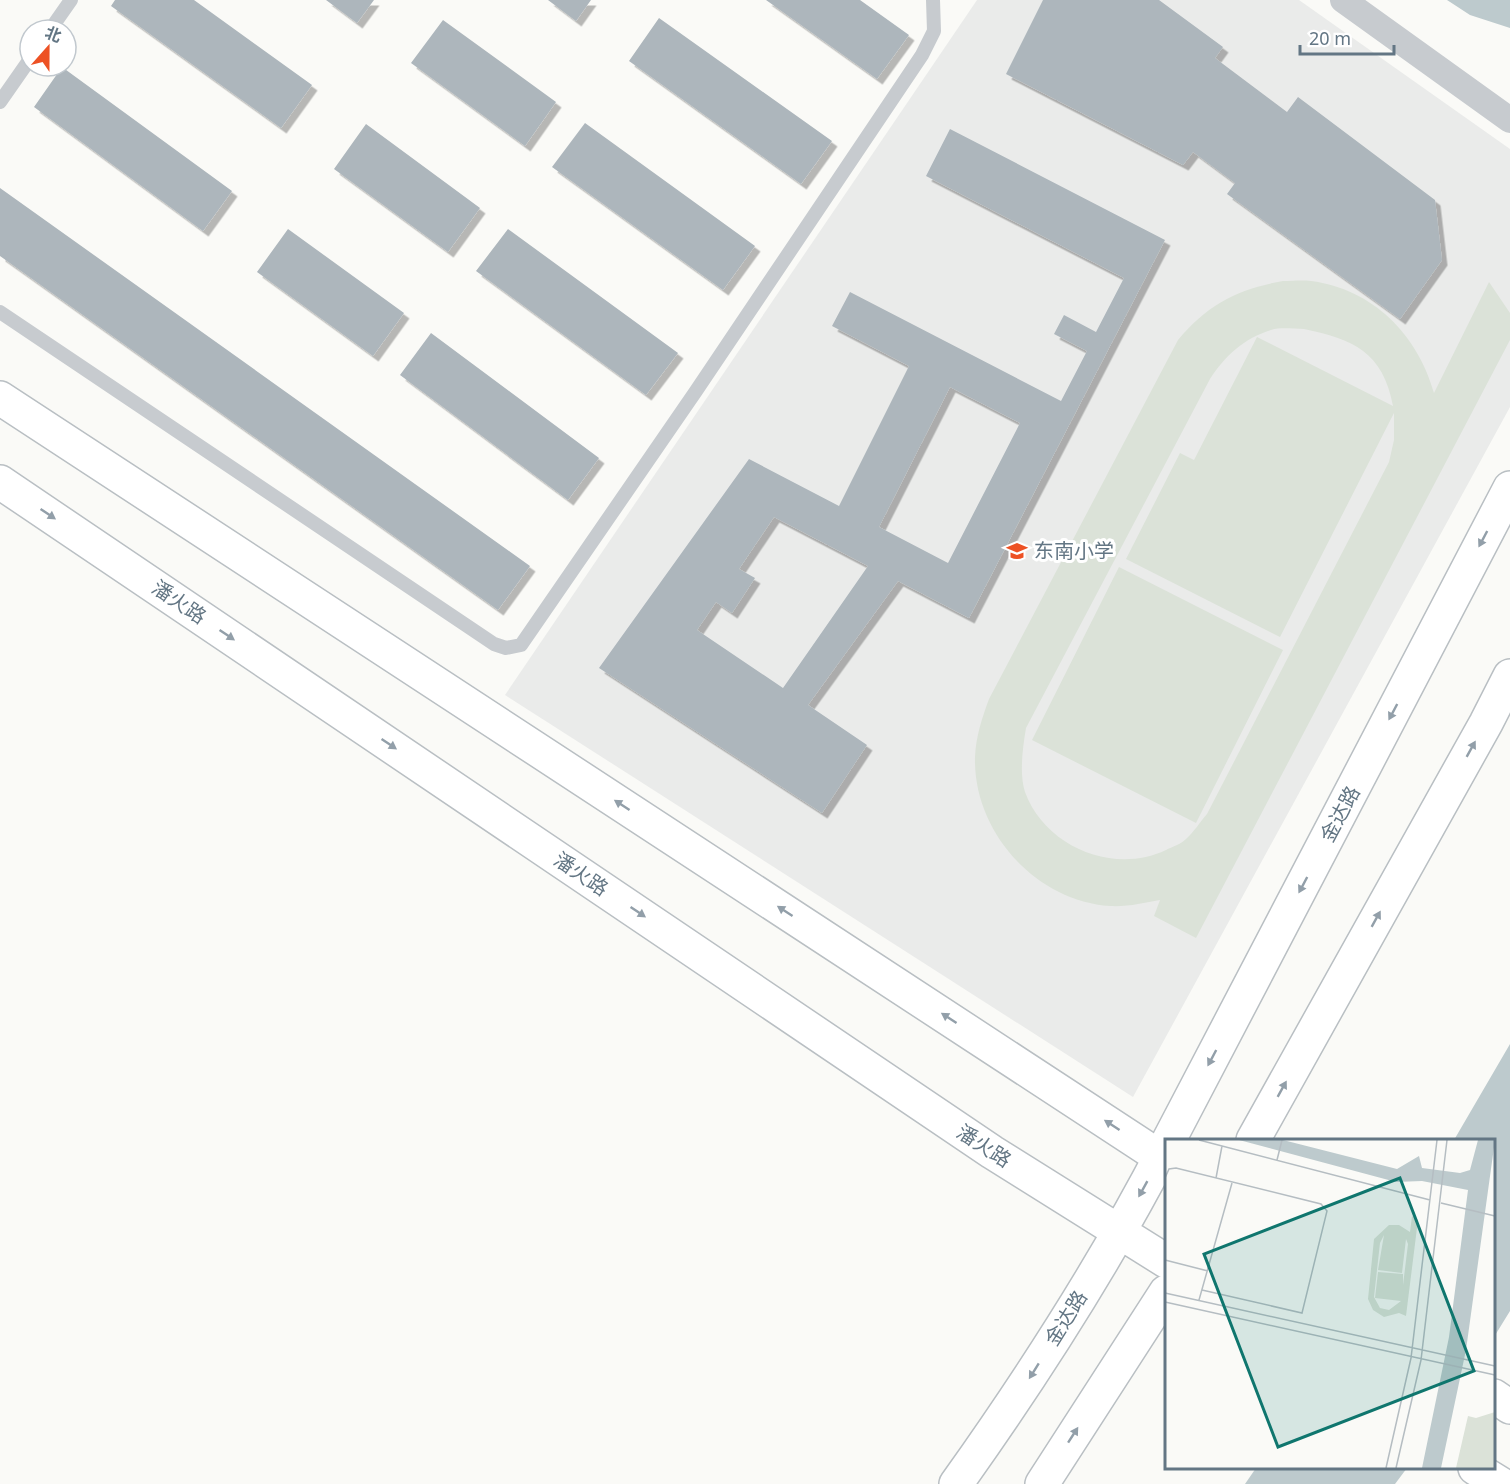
<svg xmlns="http://www.w3.org/2000/svg" width="1510" height="1484" viewBox="0 0 1510 1484" font-family="'Noto Sans','Noto Sans SC',sans-serif">
  <style>
    .built { fill: #eaebea }
    .green { fill: #dbe2d8; fill-rule: evenodd }
    .water { fill: #bdcacd }
    .building { fill: #adb6bc; fill-rule: evenodd; filter: url(#shadow) }
    .lines { fill: none; stroke-linecap: round; stroke-linejoin: round }
    .secondary-casing { stroke: #b9bfc3; stroke-width: 36 }
    .lane { stroke: #c7cbcf; stroke-width: 14 }
    .street { stroke: #c7cbcf; stroke-width: 26 }
    .secondary { stroke: #fff; stroke-width: 33 }
    .oneway { fill: #929fa9 }
    .labels { text-anchor: middle; stroke-width: 6; stroke-linejoin: round; paint-order: stroke }
    .poi-label { font-size: 20px; fill: #637684; stroke: #fff; text-anchor: start }
    .street-label { font-size: 20px; fill: #637684; stroke: #fff }
    .inset-road { fill: none; stroke: #b5bdc2; stroke-width: 1.5 }
    .view { fill: #0f766e; fill-opacity: 0.15; stroke: #0f766e; stroke-width: 3 }
    .inset-edge { fill: none; stroke: #637684; stroke-width: 3 }
  </style>
  <defs>
    <filter id="shadow"><feDropShadow dx="5.5" dy="5.5" stdDeviation="0" flood-color="#0004"/></filter>
  </defs>
  <rect width="100%" height="100%" fill="#fafaf7"/>
  <!-- built -->
  <path class="built" d="M977 0H1299L1510 149V407L1133 1097 505 695Z"/>
  <!-- green -->
  <path class="green" d="M1283 281C1293 281 1302 280 1311 281 1373 289 1418 335 1434 393L1489 282 1510 313V340L1196 938 1154 916 1160 900C1144 903 1127 907 1110 906 1035 901 973 831 975 757 976 736 982 718 989 699L1178 340C1208 304 1238 289 1283 281ZM1304 329C1353 339 1383 352 1393 406L1257 337 1194 460 1180 453 1126 559 1280 637 1394 413V440L1389 462 1207 814C1200 822 1194 832 1186 839 1181 844 1172 847 1166 850 1114 875 1045 847 1025 792 1019 774 1023 746 1026 728L1210 379C1226 355 1243 339 1271 330 1281 327 1293 329 1304 329Z
    M1119 567 1283 650 1196 823 1032 740Z"/>
  <!-- water -->
  <path class="water" d="M1447 0H1510V28L1470 15Z
    M1510 1044V1311L1494 1337V1140H1454Z
    M1256 1468H1407L1395 1484H1245Z"/>
  <!-- building -->
  <path class="building" d="M115 0H194L312 85 281 128 111 6Z
    M326 0H374L357 23Z
    M548 0H591L576 21Z
    M766 0H860L909 35 877 79Z
    M1043 0H1159L1223 47 1215 58 1287 112 1298 97 1435 200 1442 260 1400 319 1227 194 1235 183 1193 152 1183 165 1006 74Z
    M659 18 832 141 801 184 629 61Z
    M443 20 556 102 525 146 411 63Z
    M62 67 232 191 203 231 34 107Z
    M585 123 755 246 723 290 552 167Z
    M366 124 480 208 448 252 334 169Z
    M950 129 1165 240 969 618 898 581 808 705 867 745 822 813 599 668 749 459 839 506 909 366 832 326 850 292 1061 401 1087 351 1054 334 1064 315 1096 332 1124 278 926 176ZM950 387 1020 423 948 563 879 527ZM774 517 868 566 783 688 697 630 716 602 732 613 755 578 739 569Z
    M0 188 530 566 498 610 0 256Z
    M288 229 404 313 373 356 257 272Z
    M508 229 678 353 646 395 476 271Z
    M431 333 599 458 568 500 400 375Z"/>
  <g class="lines">
    <!-- secondary casing -->
    <g class="secondary-casing">
      <path id="secondary" d="M0 398 1166 1161
        M0 482 992 1152 1166 1261
        M1169 1140 1510 488
        M1253 1140 1486 723 1510 676
        M1494 1396 1510 1407
        M1475 1468 1501 1484
        M956 1484C1033 1376 1105 1264 1166 1146
        M1042 1484 1166 1292"/>
    </g>
    <!-- lane -->
    <path class="lane" d="M50 30 71 0
      M0 102 30 59
      M0 312 494 644 506 648 521 645 696 391 922 55 934 31 933 0"/>
    <!-- street -->
    <path class="street" d="M1343 0 1510 120"/>
    <!-- secondary -->
    <use href="#secondary" class="secondary"/>
  </g>
  <!-- one-way arrows -->
  <defs><path id="oneway-solid" d="M-6-.8H1V-3.2L6.5 0L1 3.2V.8H-6Z" transform="scale(1.5)"/></defs>
  <g class="oneway">
    <use href="#oneway-solid" transform="translate(48 514) rotate(34)"/>
    <use href="#oneway-solid" transform="translate(1483 539) rotate(118)"/>
    <use href="#oneway-solid" transform="translate(227 635) rotate(34)"/>
    <use href="#oneway-solid" transform="translate(1393 712) rotate(118)"/>
    <use href="#oneway-solid" transform="translate(389 744) rotate(34)"/>
    <use href="#oneway-solid" transform="translate(1471 749) rotate(-61)"/>
    <use href="#oneway-solid" transform="translate(622 805) rotate(-147)"/>
    <use href="#oneway-solid" transform="translate(1303 885) rotate(118)"/>
    <use href="#oneway-solid" transform="translate(785 911) rotate(-147)"/>
    <use href="#oneway-solid" transform="translate(638 912) rotate(34)"/>
    <use href="#oneway-solid" transform="translate(1376 919) rotate(-61)"/>
    <use href="#oneway-solid" transform="translate(949 1018) rotate(-147)"/>
    <use href="#oneway-solid" transform="translate(1212 1058) rotate(118)"/>
    <use href="#oneway-solid" transform="translate(1282 1089) rotate(-61)"/>
    <use href="#oneway-solid" transform="translate(1112 1125) rotate(-147)"/>
    <use href="#oneway-solid" transform="translate(1143 1189) rotate(119)"/>
    <use href="#oneway-solid" transform="translate(1034 1371) rotate(122)"/>
    <use href="#oneway-solid" transform="translate(1073 1435) rotate(-57)"/>
  </g>
  <!-- icons -->
  <defs>
    <g id="school-bare" transform="scale(1.62)"><path d="M0-5L7-2L0 1L-7-2ZM-4 1L0 2.5L4 1V4Q0 6-4 4Z" fill="#ed5124" stroke="#fff" stroke-width="2.5" paint-order="stroke"/></g>
  </defs>
  <g fill-rule="evenodd">
    <use href="#school-bare" x="1017" y="551"/>
  </g>
  <g class="labels">
    <!-- poi labels -->
    <g class="poi-label">
      <text x="1034" y="558">东南小学</text>
    </g>
    <!-- street labels -->
    <g class="street-label">
      <text transform="translate(179 602) rotate(34)" y="7">潘火路</text>
      <text transform="translate(1340 814) rotate(-62)" y="7">金达路</text>
      <text transform="translate(581 874) rotate(34)" y="7">潘火路</text>
      <text transform="translate(984 1146) rotate(33)" y="7">潘火路</text>
      <text transform="translate(1066 1318) rotate(-58)" y="7">金达路</text>
    </g>
  </g>
  <!-- overview -->
  <g transform="translate(1165 1139)">
    <rect width="330" height="330" fill="#fafaf7"/>
    <path d="M247 77 253 81 241 177 234 174 219 178 208 171 203 160 209 100 224 86H234L245 93ZM219 96 213 131 237 134 241 100 243 105 238 146V135L213 133 210 159 236 162 224 171 215 169 209 158 215 104ZM330 273V329H291L303 277 311 279Z" fill="#dbe2d8" fill-rule="evenodd"/>
    <path d="M74 1H118L232 30 254 17 257 29 295 34 305 31 313 1H330L301 211 276 329H257L284 198 303 51 257 42 231 43Z" fill="#bdcacd"/>
    <path class="inset-road" d="M34 1 265 61M112 21 117 1M0 39 4 30 11 29 156 65 162 72 137 174 37 151M51 39 57 7M276 64 330 77M0 121 43 132M0 154 330 227M34 161 67 44M0 163 330 236M221 329 246 219 272 1M231 329 256 221 282 1"/>
    <path class="view" d="M235 39 309 232 113 308 39 115Z"/>
    <rect width="330" height="330" class="inset-edge"/>
  </g>
  <!-- north arrow -->
  <g transform="translate(48 48) rotate(21)"><circle r="28" fill="#ffffff" stroke="#c1c8ce" stroke-width="1.5"/>
  <path d="M0-4.5L10 22L0 15L-10 22Z" fill="#ed5124"/>
  <text y="-9" font-size="16" font-weight="bold" text-anchor="middle" fill="#637684">北</text>
  </g>
  <!-- scale -->
  <path d="M1300 45v9h94v-9" fill="none" stroke="#637684" stroke-width="3"/>
  <text x="1309" y="45" font-size="18" fill="#637684" stroke="#ffffff" stroke-width="4.5" paint-order="stroke">20 m</text>
</svg>
